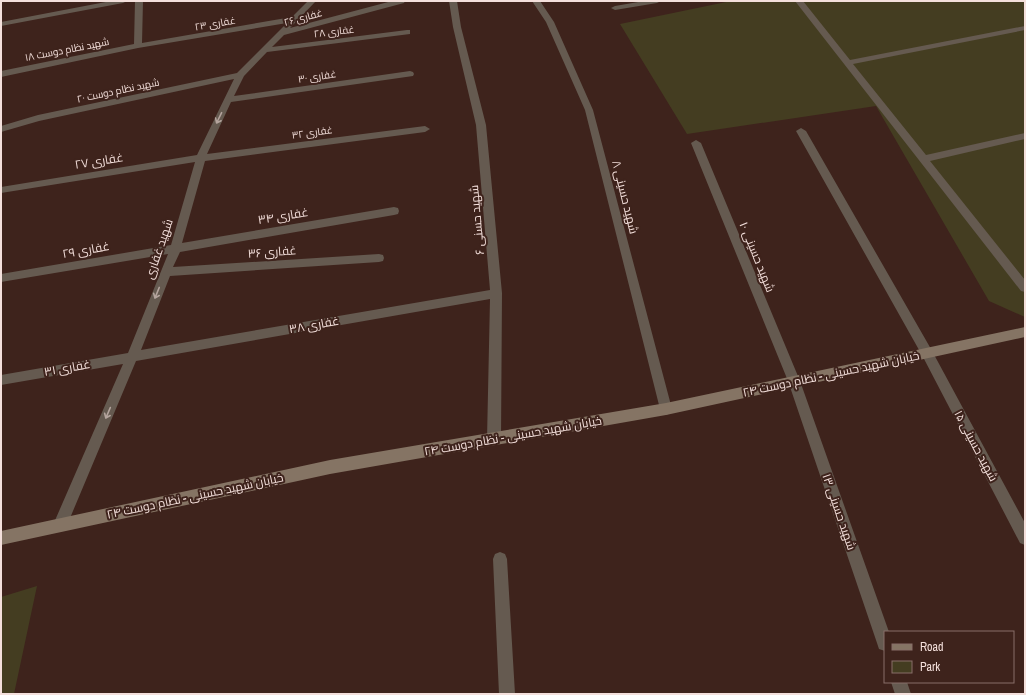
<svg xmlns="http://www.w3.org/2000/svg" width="1026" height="695" viewBox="0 0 1026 695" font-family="'Archivo Narrow',Cairo,sans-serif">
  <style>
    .green { fill: #443d21 }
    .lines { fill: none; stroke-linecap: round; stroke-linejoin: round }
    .street { fill: #655a50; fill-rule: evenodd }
    .secondary { fill: #857464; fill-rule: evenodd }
    .oneway { stroke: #b4a49d }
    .labels { text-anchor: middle; stroke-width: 4; stroke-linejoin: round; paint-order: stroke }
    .far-street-label { font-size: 10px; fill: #f4e0dc; stroke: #3e231c }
    .street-label { font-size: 12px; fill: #f4e0dc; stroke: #3e231c }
  </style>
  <rect width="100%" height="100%" fill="#3e231c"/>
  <!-- green -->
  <path class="green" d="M731 1H1025V317L989 301 876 106 687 134 620 24Z
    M37 586 14 694H1V597Z"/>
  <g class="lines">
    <!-- street -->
    <path class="street" d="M111 1H127L123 3 1 26V22Z
      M135 1H143L142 43 292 17 308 1H316L290 28 392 1H405L404 3 284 35 272 47 407 30H410V34L267 52 244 76 234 96 410 71 413 72 414 74 413 76 231 102 207 154 425 126 430 129 425 132 205 161 182 243 394 207 398 208 399 211 398 214 394 215 180 252 173 267 379 254 383 255 384 258 383 261 379 262 170 276 141 350 490 290 476 125 453 27 449 1H457L461 27 486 125 502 293 501 439 499 443 494 445 489 443 487 439 490 299 136 361 65 530 60 532 55 530 53 525 123 364 1 385V375L128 353 168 254 1 282V274L171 245 195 162 1 193V187L197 155 234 79 39 121 1 132V126L38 115 237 73 287 23 138 48 1 77V71L134 44Z
      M532 1H540L554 22 593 110 672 409 671 413 666 415 661 413 660 409 585 110 546 22Z
      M644 1H661L657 3 615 10 611 8 615 6Z
      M795 1H803L850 60 1025 26V30L853 64 926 155 1025 133V139L930 161 1025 280V292L1021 291Z
      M801 128 806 131 931 349 1025 523V545L1020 543 923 357 796 131Z
      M696 140 701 143 800 381 889 632H885V651L879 649 877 643 788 381 691 143Z
      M500 552 505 554 507 559 515 694H499L493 559 495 554Z
      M891 682H907L911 694H895Z"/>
    <!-- secondary -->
    <path class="secondary" d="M1025 327V337L666 415 330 474 1 545V531L330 460 666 403Z"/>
  </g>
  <!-- one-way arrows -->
  <defs><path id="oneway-shaft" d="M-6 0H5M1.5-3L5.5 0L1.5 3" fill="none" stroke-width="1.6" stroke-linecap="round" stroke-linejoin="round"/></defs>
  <g class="oneway">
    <use href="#oneway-shaft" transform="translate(219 118) rotate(116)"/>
    <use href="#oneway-shaft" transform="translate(157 293) rotate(112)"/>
    <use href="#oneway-shaft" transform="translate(108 413) rotate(113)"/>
  </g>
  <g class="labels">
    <!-- far-street labels -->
    <g class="far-street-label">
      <text transform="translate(303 17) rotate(-15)" y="4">غفاری ۲۶</text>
      <text transform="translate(215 23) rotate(-10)" y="4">غفاری ۲۳</text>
      <text transform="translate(334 31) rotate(-7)" y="4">غفاری ۲۸</text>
      <text transform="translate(67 49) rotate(-11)" y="4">شهید نظام دوست ۱۸</text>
      <text transform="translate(317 76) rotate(-8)" y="4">غفاری ۳۰</text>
      <text transform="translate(118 90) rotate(-12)" y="4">شهید نظام دوست ۲۰</text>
      <text transform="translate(312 132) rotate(-8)" y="4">غفاری ۳۲</text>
    </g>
    <!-- street labels -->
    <g class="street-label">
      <text transform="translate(99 161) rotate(-9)" y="4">غفاری ۲۷</text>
      <text transform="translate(625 197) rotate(76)" y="4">شهید حسینی ۸</text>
      <text transform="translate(283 216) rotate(-9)" y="4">غفاری ۳۴</text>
      <text transform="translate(477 220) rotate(-95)" y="4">شهید حسنی ۶</text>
      <text transform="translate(159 249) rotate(-71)" y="4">شهید غفاری</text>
      <text transform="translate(86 250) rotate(-10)" y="4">غفاری ۲۹</text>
      <text transform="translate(272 252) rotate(-4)" y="4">غفاری ۳۶</text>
      <text transform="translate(757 257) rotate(68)" y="4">شهید حسینی ۱۰</text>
      <text transform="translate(314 325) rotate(-10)" y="4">غفاری ۳۸</text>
      <text transform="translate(67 368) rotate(-10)" y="4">غفاری ۳۱</text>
      <text transform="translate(831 374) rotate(-12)" y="4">خیابان شهید حسینی - نظام دوست ۲۴</text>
      <text transform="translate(513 436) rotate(-10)" y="4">خیابان شهید حسینی - نظام دوست ۲۴</text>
      <text transform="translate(976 446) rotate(62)" y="4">شهید حسینی ۱۵</text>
      <text transform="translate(195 496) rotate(-12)" y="4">خیابان شهید حسینی - نظام دوست ۲۴</text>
      <text transform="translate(839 512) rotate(71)" y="4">شهید حسینی ۱۳</text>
    </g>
  </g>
  <!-- border -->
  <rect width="1026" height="695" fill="none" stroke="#f4e0dc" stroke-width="4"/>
  <!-- legend -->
  <rect x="884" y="631" width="130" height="52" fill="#3e231c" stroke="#876f69"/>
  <rect x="892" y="644" width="20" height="6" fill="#857464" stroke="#876f69"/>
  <text x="920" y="651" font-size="12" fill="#f4e0dc">Road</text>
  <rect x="892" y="661" width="20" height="12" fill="#443d21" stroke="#876f69"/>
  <text x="920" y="671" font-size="12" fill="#f4e0dc">Park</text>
</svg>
